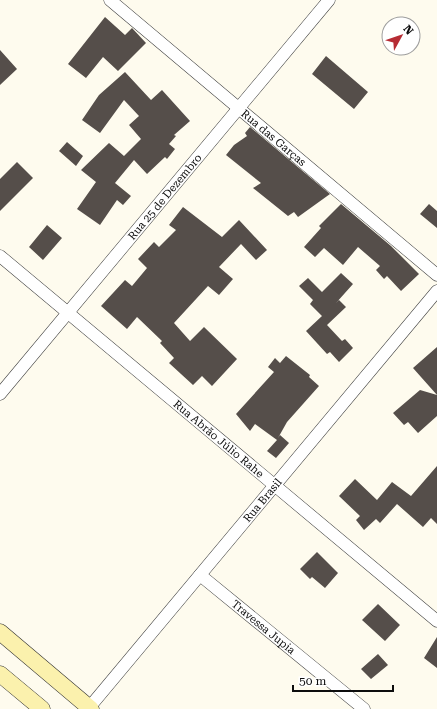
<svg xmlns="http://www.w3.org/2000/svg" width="437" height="709" viewBox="0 0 437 709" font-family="'Roboto Serif',serif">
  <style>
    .building { fill: #554e4a }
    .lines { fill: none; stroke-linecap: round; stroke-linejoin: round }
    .minor-casing { stroke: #404040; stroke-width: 13 }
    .secondary-casing { stroke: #2f2f2f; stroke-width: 17 }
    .minor { stroke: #fff; stroke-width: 12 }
    .secondary { stroke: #fbf1ad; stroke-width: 16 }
    .labels { text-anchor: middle; stroke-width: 4; stroke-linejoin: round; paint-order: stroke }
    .street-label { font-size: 11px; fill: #0d0d0d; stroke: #fff }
  </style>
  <rect width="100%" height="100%" fill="#fefbee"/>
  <!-- building -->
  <path class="building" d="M105 17 125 35 132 28 146 43 118 71 103 57 86 78 68 64Z
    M0 50 17 69 0 85Z
    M326 56 368 92 354 109 312 74Z
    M125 72 151 100 162 90 190 121 174 135 176 136 169 144 175 149 167 159 165 157 147 174 134 160 115 183 131 196 123 205 117 200 100 225 77 209 96 182 81 170 109 143 124 156 141 139 129 125 139 116 124 100 100 133 82 120 99 95Z
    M250 127 330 194 298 217 294 212 288 216 253 188 261 183 226 155 234 145 247 136 245 133Z
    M67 142 83 156 76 166 59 151Z
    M17 162 33 178 0 211V179Z
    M341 204 391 246 419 274 401 291 387 276 384 279 376 270 380 266 358 247 343 265 324 248 315 257 304 247 321 228 319 226Z
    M429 204 437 211V228L420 214Z
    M183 207 222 237 239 220 267 250 256 260 241 244 219 267 233 279 219 295 208 286 174 323 190 341 204 327 237 359 212 386 202 376 193 385 169 363 174 358 160 343 162 341 137 317 127 329 101 306 125 280 132 286 147 268 138 259 154 242 159 247 176 230 169 225Z
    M47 225 62 238 43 260 29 247Z
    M341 273 353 284 336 303 339 300 346 307 327 325 342 341 345 339 353 348 339 362 330 352 327 354 306 331 322 316 310 304 313 300 299 286 308 278 322 292Z
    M437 347V395L413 368Z
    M286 356 310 375 309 377 319 386 287 422 278 438 280 435 289 443 276 458 267 451 277 440 255 424 250 431 236 414 274 372 268 367 275 358 280 363Z
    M420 390 437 395V416L418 433 408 422 404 425 393 413Z
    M437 466V524L431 518 423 527 397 504 380 523 376 519 364 530 356 520 360 516 339 496 355 479 377 500 392 482 411 496Z
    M317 552 338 573 325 588 312 577 310 579 300 569Z
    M378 604 400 625 385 641 362 620Z
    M437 637V668L424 658Z
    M378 654 388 665 371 679 361 669Z"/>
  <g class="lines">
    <!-- minor casing -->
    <g class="minor-casing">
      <g id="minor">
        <path id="s1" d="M110 0 437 275"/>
        <path id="s2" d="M0 256 437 621"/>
        <path id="s3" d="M0 394 329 0"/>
        <path id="s4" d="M200 575 364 709"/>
        <path id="s5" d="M88 709 437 291"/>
      </g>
    </g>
    <!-- secondary casing -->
    <g class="secondary-casing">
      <path id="secondary" d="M0 632 91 709
        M0 674 42 709"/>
    </g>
    <!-- minor -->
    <use href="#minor" class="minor"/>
    <!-- secondary -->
    <use href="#secondary" class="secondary"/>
  </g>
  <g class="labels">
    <!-- street labels -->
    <g class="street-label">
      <text dy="4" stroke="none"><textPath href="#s1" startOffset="214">Rua das Garças</textPath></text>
      <text dy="4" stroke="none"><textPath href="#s3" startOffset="257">Rua 25 de Dezembro</textPath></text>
      <text dy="4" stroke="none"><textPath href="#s2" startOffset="285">Rua Abrão Júlio Rahe</textPath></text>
      <text dy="4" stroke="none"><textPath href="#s5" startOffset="272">Rua Brasil</textPath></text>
      <text dy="4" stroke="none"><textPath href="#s4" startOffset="82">Travessa Jupia</textPath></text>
    </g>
  </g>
  <!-- north arrow -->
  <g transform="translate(401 36) rotate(50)"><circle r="19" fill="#ffffff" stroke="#9e9e9e"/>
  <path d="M0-3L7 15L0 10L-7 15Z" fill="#b62c34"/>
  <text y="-6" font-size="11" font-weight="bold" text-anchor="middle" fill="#0d0d0d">N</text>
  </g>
  <!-- scale -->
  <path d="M293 685v6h100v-6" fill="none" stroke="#0d0d0d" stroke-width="2"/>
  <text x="299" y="685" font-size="12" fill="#0d0d0d" stroke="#ffffff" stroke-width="3" paint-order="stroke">50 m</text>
</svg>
